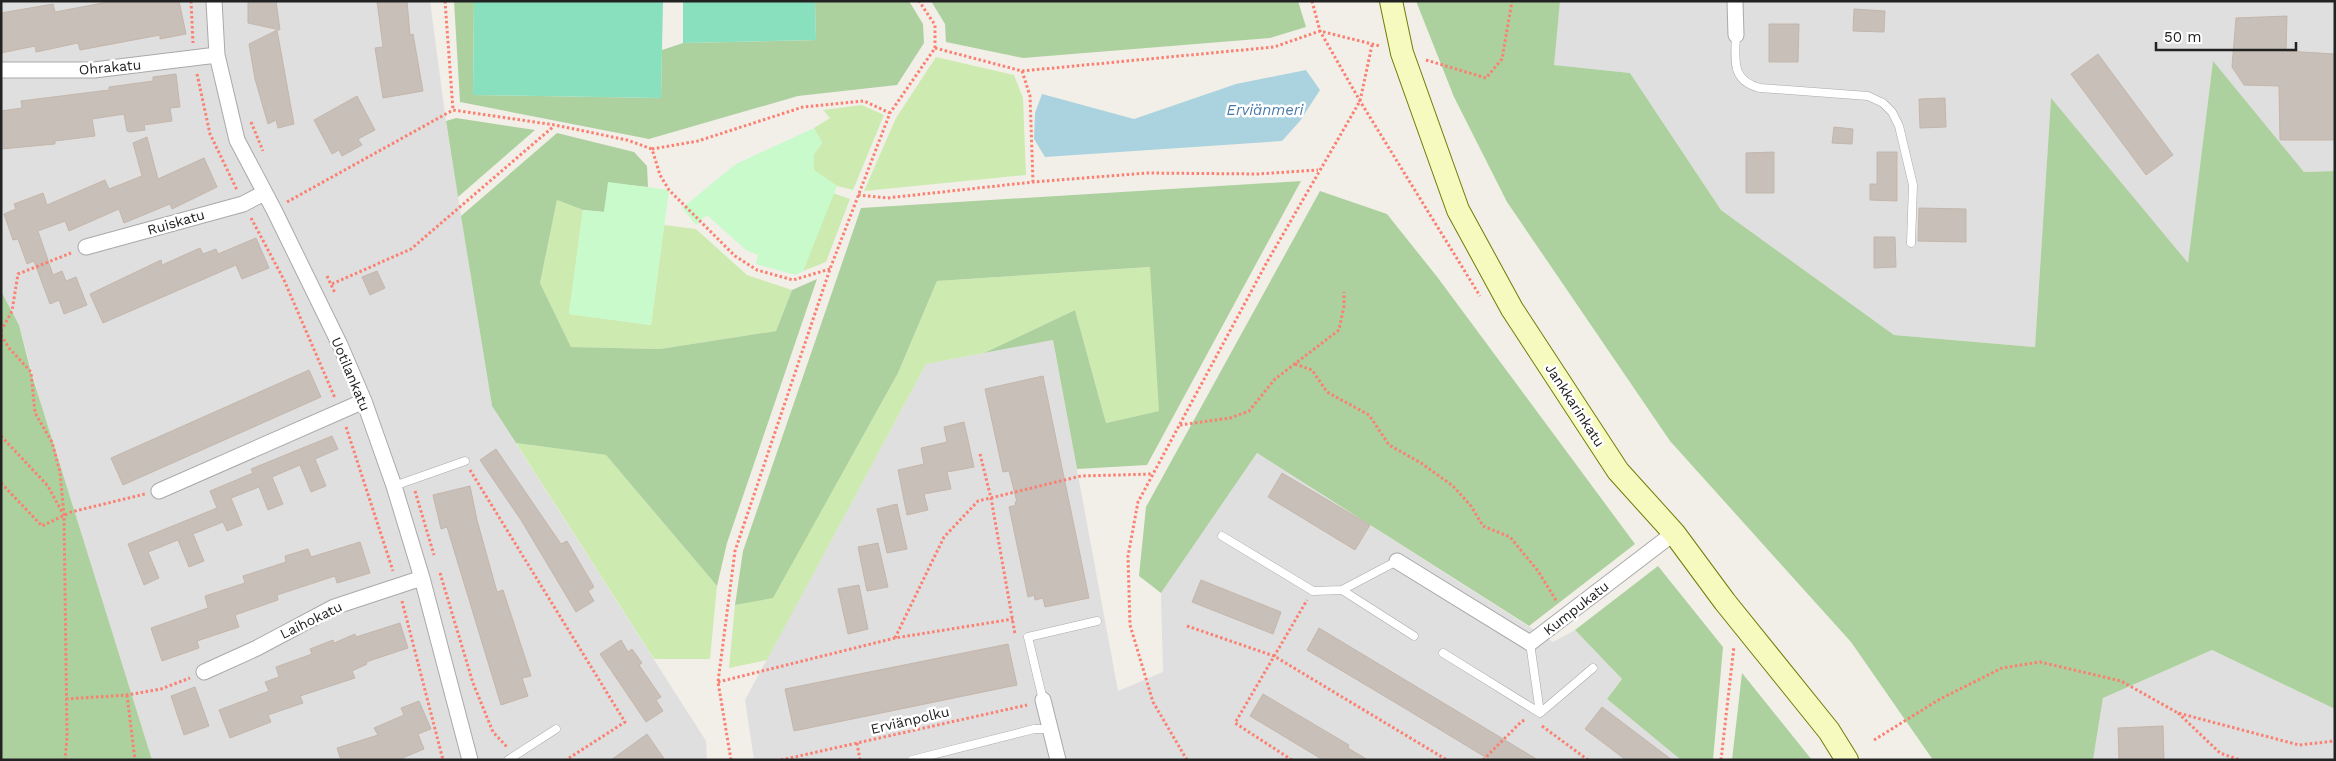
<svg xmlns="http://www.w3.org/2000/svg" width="2336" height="761" viewBox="0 0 2336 761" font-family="'Work Sans',sans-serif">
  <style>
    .residential { fill: #e0dfdf }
    .grass { fill: #cdebb0 }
    .forest { fill: #add19e }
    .park { fill: #c8facc }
    .pitch { fill: #88e0be }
    .water { fill: #aad3df }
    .building { fill: #c7bfb8; stroke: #c4b6ab }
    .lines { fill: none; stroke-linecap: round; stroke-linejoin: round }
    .lane-casing { stroke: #a9a9a9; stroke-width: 9 }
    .street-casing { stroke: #a9a9a9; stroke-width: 17 }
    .secondary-casing { stroke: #707d05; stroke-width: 24 }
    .path { stroke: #fa8072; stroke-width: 3; stroke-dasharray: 2.5 2.5; stroke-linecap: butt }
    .lane { stroke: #fff; stroke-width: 8 }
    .street { stroke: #fff; stroke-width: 15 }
    .secondary { stroke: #f7fabf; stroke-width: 22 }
    .labels { text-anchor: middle; stroke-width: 5; stroke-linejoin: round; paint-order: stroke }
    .street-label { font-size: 14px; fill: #222; stroke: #fff }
    .water-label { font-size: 15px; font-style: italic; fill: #4a7aab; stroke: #fff }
  </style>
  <rect width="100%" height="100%" fill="#f2efe9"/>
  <!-- residential -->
  <path class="residential" d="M1 1H430L447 129 492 406 706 741 707 760H149L86 569 19 325 1 291Z
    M1560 1H2335V171L2304 172 2213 62 2188 264 2051 99 2035 347 1894 335 1721 210 1630 73 1553 65Z
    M1053 340 1118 691 1163 672 1161 593 1257 453 1553 642 1575 630 1622 679 1607 699 1681 760H754L745 700 926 364Z
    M2212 650 2335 709V760H2093L2103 698Z"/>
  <!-- grass -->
  <path class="grass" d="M936 57 1014 75 1023 98 1026 175 864 191 896 118Z
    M862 105 884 115 853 190 837 186 813 170 814 154 822 143 814 128 830 118 823 110Z
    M833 193 850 199 826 262 803 271Z
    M557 200 583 210 569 314 651 325 664 225 696 229 747 275 792 290 776 331 660 349 571 347 540 283Z
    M1151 267 1160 411 1106 423 1075 310 984 353 926 364 767 660 729 668 735 605 773 597 898 373 937 281Z
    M516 443 606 455 717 586 710 659H654Z"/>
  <!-- forest -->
  <path class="forest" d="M454 1H474L473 95 661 98 662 50 683 43 816 40 815 1H909L923 24 924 43 897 85 798 96 649 139 460 102Z
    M931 1H1298L1306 27 1270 38 1023 58 946 42 945 24Z
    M1416 1H1560L1554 65 1630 73 1721 210 1894 335 2035 347 2051 98 2188 263 2213 61 2304 172 2335 171V709L2212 650 2103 698 2093 760H1933L1851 642 1670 441 1507 202 1454 97Z
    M456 118 535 130 458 197 446 121Z
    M557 133 634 152 647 166 648 187 609 183 604 212 583 210 557 200 540 283 571 347 660 349 776 331 792 290 817 279 727 543 717 586 606 455 516 443 492 406 461 216Z
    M1301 181 1147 465 1077 469 1053 340 984 353 1075 310 1106 423 1159 411 1150 267 937 281 898 373 773 598 735 605 743 551 861 208Z
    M1320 191 1387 214 1438 278 1635 544 1529 626 1257 453 1161 593 1139 576 1146 507Z
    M1 291 19 325 31 372 152 760H1Z
    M1658 566 1723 647 1713 760H1681L1607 699 1622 679 1575 630Z
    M1742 673 1812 760H1732Z"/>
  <!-- park -->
  <path class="park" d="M814 128 822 143 814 154V170L837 186 803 271 796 275 756 264 758 255 746 250 707 215 696 225 682 208 736 164Z
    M608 182 669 190 651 325 569 314 583 210 604 212Z"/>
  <!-- pitch -->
  <path class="pitch" d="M474 1H663L661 98 473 95Z
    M683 1H815L816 40 683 43Z"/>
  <!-- water -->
  <path class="water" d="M1306 70 1320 90 1300 121 1282 141 1045 157 1034 139 1035 113 1042 94 1134 119 1236 84Z"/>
  <!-- building -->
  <path class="building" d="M113 1H179L186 34 160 39V35L80 50 78 43 36 52 35 46 1 53V13L53 4 55 12Z
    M248 1H276L280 30 248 23Z
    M377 1H407L410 35 413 34 423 91 383 98 375 48 383 47Z
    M1854 9 1885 11 1884 32 1853 31Z
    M2287 16 2286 51 2335 54V140H2280L2279 86 2244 85 2232 67 2236 18Z
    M1769 24H1799L1798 62H1769Z
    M277 30 294 124 278 128 276 120 268 124 255 79 249 44Z
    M2098 54 2173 155 2146 175 2071 74Z
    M176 74 180 107 170 108 172 121 144 125 145 130 130 132 127 131 124 114 92 119 95 136 55 141V144L1 149V111L22 108 21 101 109 90V87L153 81V77Z
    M357 96 375 130 358 139 362 145 342 156 339 150 332 154 314 120Z
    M1945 98 1946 127 1920 128 1919 99Z
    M1834 127 1853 129 1852 144 1832 143Z
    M147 137 158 179 204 158 217 187 172 209 170 204 124 223 119 209 69 231 65 221 38 231 53 275 62 271 66 281 76 277 87 305 64 314 59 300 50 304 34 261 27 264 18 239 13 240 4 214 16 209 14 204 43 193 47 205 105 180 109 189 142 176 133 143Z
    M1774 152V193H1746V153Z
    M1877 152H1897V201L1870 200V184H1877Z
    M1919 208 1966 209V242L1918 241Z
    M1874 237H1895L1896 267 1874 268Z
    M256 238 269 268 242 279 236 265 103 323 90 294 161 260 162 265 200 248 203 254 216 249 218 254Z
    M377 271 385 288 370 295 362 277Z
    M309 370 321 397 123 485 111 458Z
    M1043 376 1089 598 1045 607 1043 598 1035 600 1034 595 1028 597 1009 507 1016 505 1015 502H1017L1009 471 1003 472 985 389Z
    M964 422 974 467 947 472 951 489 924 494 928 510 907 515 898 470 924 464 921 448 947 442 944 427Z
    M332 436 338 449 315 459 326 486 311 492 300 465 272 477 283 504 268 510 259 487 231 498 242 525 227 531 223 522 193 534 204 561 189 567 178 540 148 552 159 578 144 585 128 544 217 508 210 491 253 473 251 469Z
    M496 449 561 544 567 541 594 587 588 591 594 601 576 612 521 520 480 460Z
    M1282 473 1370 525 1355 550 1268 497Z
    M470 486 477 520 497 592 503 590 531 676 522 678 528 696 501 705 447 527 441 529 433 495Z
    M897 504 907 549 887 553 877 509Z
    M360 542 370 573 337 583 335 576 277 595 278 600 235 615 239 627 197 641 199 648 162 661 151 628 208 608 205 596 245 583 243 576 286 562 285 556 308 549 311 557Z
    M878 543 888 587 867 591 858 547Z
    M1201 580 1281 612 1273 634 1192 602Z
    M859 585 868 629 848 634 838 589Z
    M400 623 408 648 366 662 367 664 352 671 355 678 300 696 303 703 268 715 271 722 230 738 219 710 269 691 265 682 279 677 276 667 312 654 310 649 333 640 334 643 355 634 356 637Z
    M1319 628 1485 728 1538 760H1490L1401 706 1307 650Z
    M621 640 628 652 632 649 642 663 639 665 661 697 656 700 663 711 646 722 600 654Z
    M1008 644 1017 685 794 731 785 689Z
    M195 687 209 726 184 735 171 696Z
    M1263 694 1349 745 1348 748 1368 760H1323L1250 716Z
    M419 701 431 729 418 734 424 749 398 760H341L337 748 378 735 374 728 404 715 401 708Z
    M1602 707 1672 760H1626L1585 729Z
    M2163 726 2164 760H2119L2118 728Z
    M647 734 665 760H611Z"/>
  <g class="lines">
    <!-- lane casing -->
    <g class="lane-casing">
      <path id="lane" d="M1736 35C1735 60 1731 81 1760 88L1868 96 1883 103 1892 112 1899 126 1913 185 1911 243
        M394 486 465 461
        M1222 536 1313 591 1342 590 1397 561
        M1342 590 1414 636
        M1530 643 1540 713
        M1443 653 1540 713 1593 668
        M1043 700 1028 637 1097 621
        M508 760 556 729
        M912 760 1034 729H1049"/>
    </g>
    <!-- street casing -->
    <g class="street-casing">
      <path id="street" d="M214 1 217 55 237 140 274 210 340 345 364 401 394 486 422 578 470 760
        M1735 1 1736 35
        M1 70H94L217 55
        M86 247 243 204 264 193
        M159 491 364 401
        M1397 561 1530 643 1674 533
        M204 672 257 648 334 607 422 578
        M1043 700 1058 760"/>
    </g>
    <!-- secondary casing -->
    <g class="secondary-casing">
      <path id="secondary" d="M1391 1 1402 53 1458 210 1512 309 1618 471 1674 533 1725 602 1829 731 1847 760"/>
    </g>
    <!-- path -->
    <path class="path" d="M191 1 193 43
      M445 1 453 110
      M1312 1 1320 31 1360 101 1480 296
      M935 48 1022 71 1274 47 1320 31 1380 46
      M1426 60 1486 78 1502 59 1512 1
      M1022 71 1030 96 1033 182
      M197 74 210 134 237 190
      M251 122 263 151
      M858 195 887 198 1033 182 1147 173 1258 174 1318 170
      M287 202 453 110 555 125 627 140 652 149
      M251 218 284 280 335 398
      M830 269 793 280 757 270 735 256 669 190 660 175 652 149 698 141 803 107 864 101 890 113
      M327 276 335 293
      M332 284 411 249 554 126
      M1 331 12 311 18 274 71 253
      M1 335 9 348 31 372 35 413 52 442 60 472 64 515 67 737 65 760
      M1295 364 1312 370 1327 392 1369 415 1389 445 1421 463 1453 486 1471 506 1483 526 1510 537 1538 571 1557 602
      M1180 425 1230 418 1249 411 1275 379 1339 330 1344 306V292
      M346 427 393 571
      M1 436 48 486 62 512
      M980 454 991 498 1015 634
      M470 470 625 722 566 760
      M1 483 42 526 71 512 145 494
      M415 491 434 555
      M440 573 473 683 493 732 507 747
      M402 601 443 760
      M1187 626 1274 656 1447 760
      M895 638 944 537 978 501 1081 476 1152 474
      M718 682 895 638 1013 619
      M127 695 135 760
      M66 699 127 695 161 689 190 678
      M2178 713 2220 753 2240 760
      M1542 726 1588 760
      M1874 740 1940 699 2002 668 2040 662 2121 681 2178 713 2299 745 2335 741
      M857 743 860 760
      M731 760 718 682 735 551 830 269 890 113 935 48V25L919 1
      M781 760 1027 705
      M1187 760 1153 702 1130 625 1128 556 1138 502 1267 262 1360 101 1372 45
      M1292 760 1235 723 1307 600
      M1483 760 1521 722 1526 719
      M1721 760 1734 646"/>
    <!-- lane -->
    <use href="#lane" class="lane"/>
    <!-- street -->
    <use href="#street" class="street"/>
    <!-- secondary -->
    <use href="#secondary" class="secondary"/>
  </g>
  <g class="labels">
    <!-- street labels -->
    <g class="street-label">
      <text transform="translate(110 67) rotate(-5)" y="5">Ohrakatu</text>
      <text transform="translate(176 222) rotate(-16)" y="5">Ruiskatu</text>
      <text transform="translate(351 374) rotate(67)" y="5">Uotilankatu</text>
      <text transform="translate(1575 405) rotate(57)" y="5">Jankkarinkatu</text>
      <text transform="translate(1576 608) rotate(-38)" y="5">Kumpukatu</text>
      <text transform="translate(311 620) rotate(-26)" y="5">Laihokatu</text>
      <text transform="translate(910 720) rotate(-13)" y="5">Erviänpolku</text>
    </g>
    <!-- water labels -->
    <g class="water-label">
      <text x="1265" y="115">Erviänmeri</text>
    </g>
  </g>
  <!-- border -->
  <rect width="2336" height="761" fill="none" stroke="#222222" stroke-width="5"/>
  <!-- scale -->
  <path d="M2156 42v8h140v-8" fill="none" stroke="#222222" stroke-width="2.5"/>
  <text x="2164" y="42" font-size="15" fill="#222222" stroke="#ffffff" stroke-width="4" paint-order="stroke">50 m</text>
</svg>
